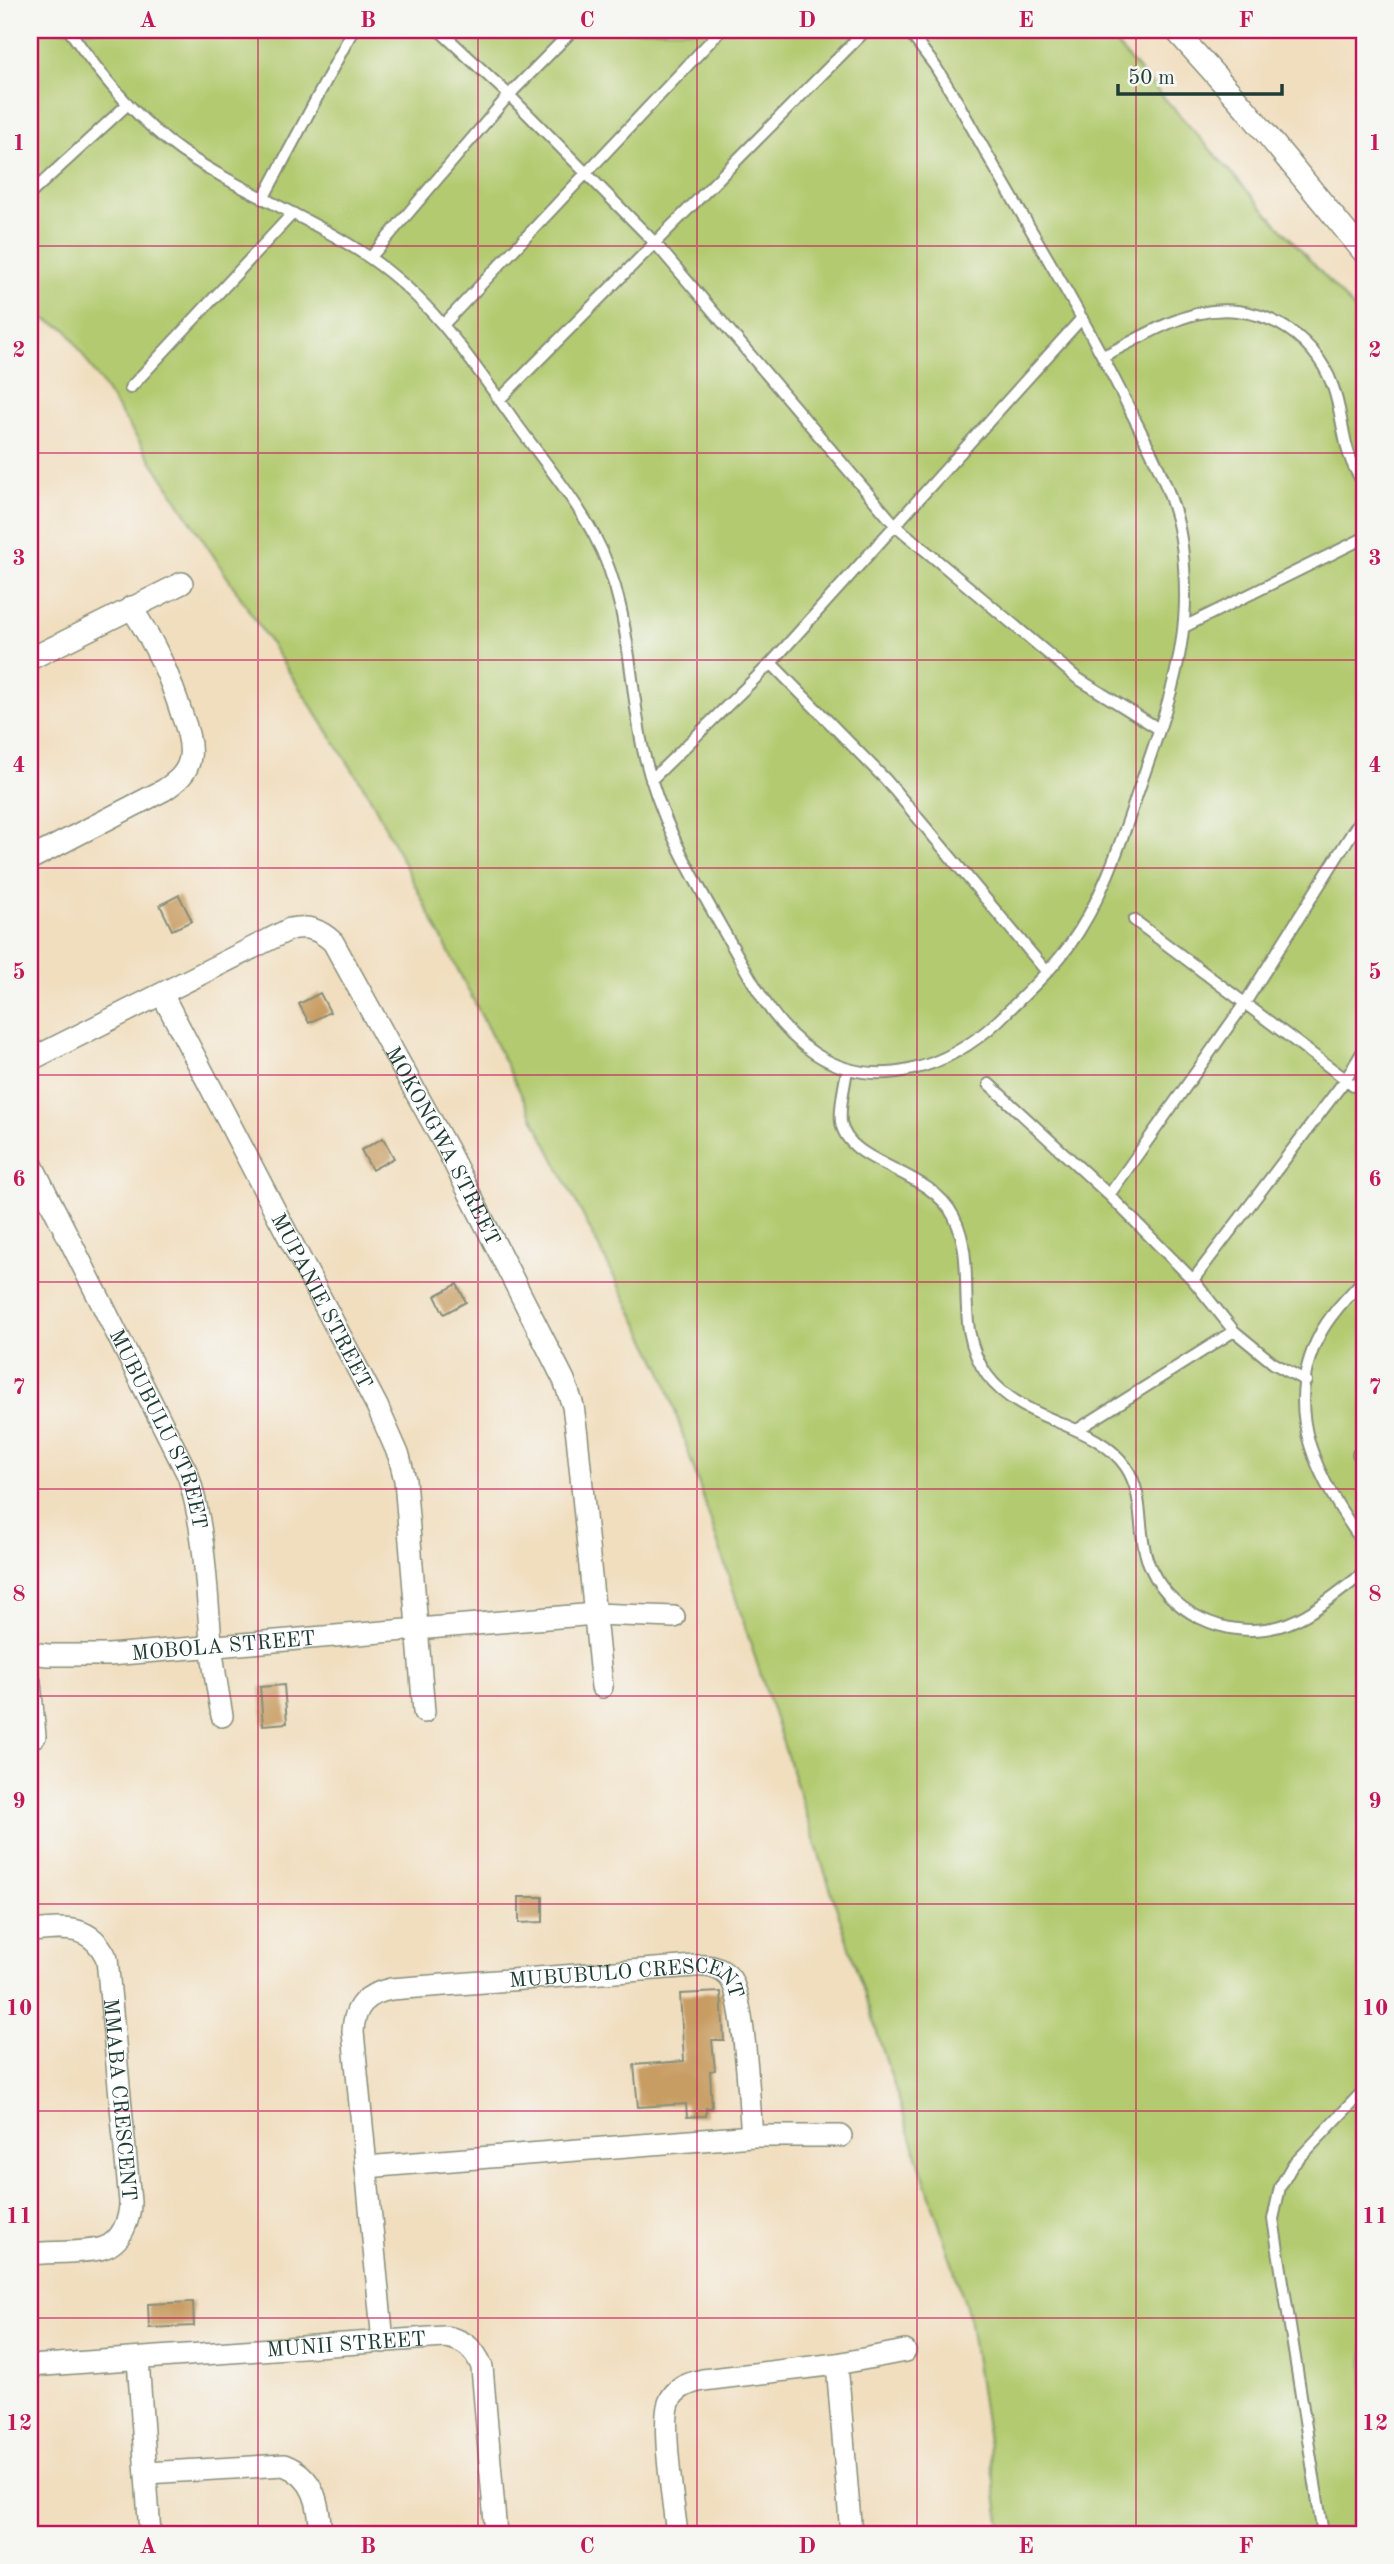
<svg xmlns="http://www.w3.org/2000/svg" width="1394" height="2564" viewBox="0 0 1394 2564" font-family="'Old Standard TT',serif">
  <style>
    .green { fill: #b3ca6f; stroke: #698452; stroke-width: 2 }
    .building { fill: #c89d63 }
    .lines { fill: none; stroke-linecap: round; stroke-linejoin: round }
    .lane-casing { stroke: #888e7a; stroke-width: 14 }
    .street-casing { stroke: #888e7a; stroke-width: 24 }
    .lane { stroke: #fff; stroke-width: 10 }
    .street { stroke: #fff; stroke-width: 21 }
    .grid { fill: none; stroke: #c2185b; stroke-width: 2; stroke-opacity: 0.55 }
    .labels { text-anchor: middle; stroke-width: 5; stroke-linejoin: round; paint-order: stroke }
    .street-label { font-size: 21px; fill: #1f3d34; stroke: #f6f6f2 }
    .neatline { fill: none; stroke: #c2185b; stroke-width: 2.5 }
    .grid-label { font-size: 23px; text-anchor: middle; font-weight: bold; fill: #c2185b }
  </style>
  <rect width="100%" height="100%" fill="#f6f6f2"/>
  <filter id="ink" filterUnits="userSpaceOnUse"><feTurbulence type="fractalNoise" baseFrequency=".0143" numOctaves="2"/><feDisplacementMap in="SourceGraphic" scale="14" xChannelSelector="R" yChannelSelector="G"/><feConvolveMatrix kernelMatrix="1 2 1 2 8 2 1 2 1" color-interpolation-filters="sRGB"/></filter>
  <filter id="wash" filterUnits="userSpaceOnUse"><feTurbulence type="fractalNoise" baseFrequency=".00686" numOctaves="4" result="noise"/><feDisplacementMap in="SourceGraphic" scale="28" xChannelSelector="R" yChannelSelector="G"/><feGaussianBlur stdDeviation="1.57" result="paint"/><feColorMatrix in="noise" values="0 0 0 0 0 0 0 0 0 0 0 0 0 0 0 0 0 1.4 0 .05"/><feComposite in="paint" operator="in"/></filter>
  <g filter="url(#wash)">
    <rect width="100%" height="100%" fill="#f1debf"/>
    <!-- green -->
    <path class="green" d="M30 30H1103L1364 320V2534H1002L969 2316 662 1371 369 795 66 329 30 312Z"/>
    <g id="blocks">
      <!-- building -->
      <path class="building" d="M179 895 192 921 172 930 160 905Z
        M320 993 330 1012 309 1023 299 1004Z
        M383 1138 394 1158 372 1170 361 1150Z
        M457 1284 466 1302 444 1314 435 1296Z
        M284 1685 287 1723 263 1725 260 1687Z
        M519 1897H543V1922L519 1923Z
        M721 1992 724 2040H712L715 2070 710 2071 712 2108H706V2116L687 2117 686 2104 638 2107 634 2065 684 2061 680 1994Z
        M193 2302 194 2326 149 2328 148 2304Z"/>
    </g>
  </g>
  <g filter="url(#ink)">
    <use href="#blocks" fill-opacity="0" stroke="#888e7a" stroke-width="2"/>
    <g class="lines">
      <!-- lane casing -->
      <g class="lane-casing">
        <path id="lane" d="M69 30C100 75 136 119 181 151 241 192 310 217 370 258 435 302 476 368 521 430 546 464 574 498 594 535 630 601 628 673 642 745 658 819 693 877 730 942 753 982 774 1027 814 1053 876 1094 949 1067 999 1020 1023 996 1049 973 1069 946 1104 898 1122 838 1141 783 1162 723 1185 661 1185 597 1185 568 1183 537 1174 509 1163 472 1144 438 1127 404 1076 301 1014 204 958 103L935 66 908 30
          M439 30 509 95 655 243 895 525 1077 678 1159 729
          M30 194 128 104
          M263 199 353 30
          M370 258 509 95 573 30
          M443 325 721 30
          M1103 356C1133 342 1164 322 1196 314 1254 299 1314 331 1333 387 1345 420 1341 454 1364 483
          M130 388 293 213
          M499 400 866 30
          M1184 627 1364 538
          M771 663 886 780 1047 972
          M651 780 771 663 1082 318
          M1134 920 1364 1093
          M847 1069C845 1086 839 1105 841 1122 848 1166 930 1168 954 1217 979 1266 951 1325 987 1375 1023 1424 1095 1421 1126 1467 1145 1496 1137 1528 1147 1559 1165 1612 1226 1641 1280 1626 1311 1617 1338 1592 1364 1573
          M989 1084 1109 1195 1193 1280 1234 1331 1273 1363 1306 1381
          M1109 1195 1245 1003 1364 814
          M1364 1279C1349 1296 1331 1313 1320 1334 1279 1412 1319 1480 1364 1544
          M1193 1280 1346 1079 1364 1049
          M1077 1430 1234 1331
          M1358 1454 1364 1457
          M1323 2534 1273 2219 1280 2187 1292 2166 1364 2090"/>
      </g>
      <!-- street casing -->
      <g class="street-casing">
        <g id="street">
          <path d="M1175 30 1245 108 1364 253"/>
          <path d="M30 659 182 583"/>
          <path d="M30 859 164 790C176 782 188 773 190 757 192 743 187 728 182 715 168 671 156 646 131 607"/>
          <path id="s1" d="M162 994 377 1406 399 1456 405 1480 424 1712"/>
          <path id="s2" d="M30 1060 290 929C308 925 320 930 333 942L447 1149 564 1380 573 1406 577 1436 602 1687"/>
          <path id="s3" d="M30 1161 188 1475C205 1528 206 1586 211 1641 213 1666 218 1691 222 1716"/>
          <path id="s4" d="M30 1653 48 1655H109L595 1614 674 1617"/>
          <path d="M30 1682 35 1736"/>
          <path id="s5" d="M30 1931C63 1928 91 1923 107 1959L130 2202C130 2219 122 2242 103 2248 87 2253 49 2252 30 2254"/>
          <path d="M366 2167 752 2136H841"/>
          <path id="s6" d="M383 2342 353 2032C354 2006 366 1994 391 1989L695 1966C708 1965 721 1967 730 1978 745 1999 749 2104 752 2136"/>
          <path d="M138 2359 150 2534"/>
          <path d="M837 2364 851 2534"/>
          <path id="s7" d="M30 2366 444 2337C464 2339 475 2349 482 2367L496 2534"/>
          <path d="M146 2473 284 2465C315 2477 319 2504 321 2534"/>
          <path d="M677 2534C674 2507 661 2426 669 2403 674 2388 689 2383 703 2380L837 2364 905 2351"/>
        </g>
      </g>
      <!-- lane -->
      <use href="#lane" class="lane"/>
      <!-- street -->
      <use href="#street" class="street"/>
    </g>
  </g>
  <!-- grid -->
  <path class="grid" d="M258 30V2534M478 30V2534M697 30V2534M917 30V2534M1136 30V2534M30 246H1364M30 453H1364M30 660H1364M30 868H1364M30 1075H1364M30 1282H1364M30 1489H1364M30 1696H1364M30 1904H1364M30 2111H1364M30 2318H1364"/>
  <g class="labels">
    <!-- street labels -->
    <g class="street-label">
      <text dy="7" stroke="none"><textPath href="#s2" startOffset="570">MOKONGWA STREET</textPath></text>
      <text dy="7" stroke="none"><textPath href="#s1" startOffset="346">MUPANIE STREET</textPath></text>
      <text dy="7" stroke="none"><textPath href="#s3" startOffset="298">MUBUBULU STREET</textPath></text>
      <text dy="7" stroke="none"><textPath href="#s4" startOffset="194">MOBOLA STREET</textPath></text>
      <text dy="7" stroke="none"><textPath href="#s6" startOffset="616">MUBUBULO CRESCENT</textPath></text>
      <text dy="7" stroke="none"><textPath href="#s5" startOffset="231">MMABA CRESCENT</textPath></text>
      <text dy="7" stroke="none"><textPath href="#s7" startOffset="317">MUNII STREET</textPath></text>
    </g>
  </g>
  <!-- margin -->
  <rect width="1394" height="2564" fill="none" stroke="#f6f6f2" stroke-width="77"/>
  <!-- scale -->
  <path d="M1118 84v10h164v-10" fill="none" stroke="#1f3d34" stroke-width="3.5"/>
  <text x="1128" y="84" font-size="21" fill="#1f3d34" stroke="#f6f6f2" stroke-width="5" paint-order="stroke">50 m</text>
  <rect x="38" y="38" width="1318" height="2488" class="neatline"/>
  <g class="grid-label">
    <text x="148" y="27">A</text>
    <text x="368" y="27">B</text>
    <text x="587" y="27">C</text>
    <text x="807" y="27">D</text>
    <text x="1026" y="27">E</text>
    <text x="1246" y="27">F</text>
    <text x="19" y="150">1</text>
    <text x="1375" y="150">1</text>
    <text x="19" y="357">2</text>
    <text x="1375" y="357">2</text>
    <text x="19" y="565">3</text>
    <text x="1375" y="565">3</text>
    <text x="19" y="772">4</text>
    <text x="1375" y="772">4</text>
    <text x="19" y="979">5</text>
    <text x="1375" y="979">5</text>
    <text x="19" y="1186">6</text>
    <text x="1375" y="1186">6</text>
    <text x="19" y="1394">7</text>
    <text x="1375" y="1394">7</text>
    <text x="19" y="1601">8</text>
    <text x="1375" y="1601">8</text>
    <text x="19" y="1808">9</text>
    <text x="1375" y="1808">9</text>
    <text x="19" y="2015">10</text>
    <text x="1375" y="2015">10</text>
    <text x="19" y="2223">11</text>
    <text x="1375" y="2223">11</text>
    <text x="19" y="2430">12</text>
    <text x="1375" y="2430">12</text>
    <text x="148" y="2553">A</text>
    <text x="368" y="2553">B</text>
    <text x="587" y="2553">C</text>
    <text x="807" y="2553">D</text>
    <text x="1026" y="2553">E</text>
    <text x="1246" y="2553">F</text>
  </g>
</svg>
